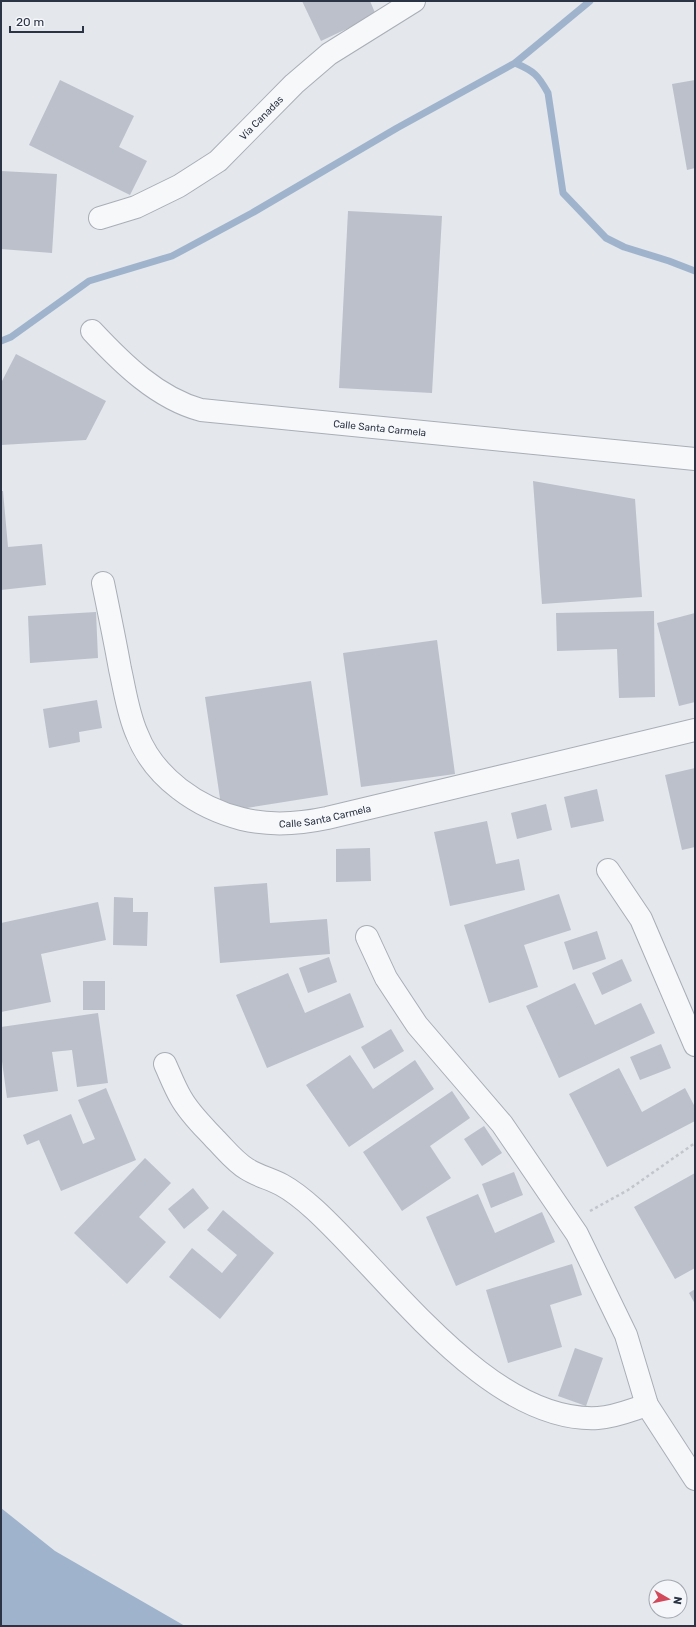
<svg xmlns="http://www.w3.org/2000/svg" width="696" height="1627" viewBox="0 0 696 1627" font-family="Rubik,sans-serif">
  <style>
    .water { fill: #9fb4cc }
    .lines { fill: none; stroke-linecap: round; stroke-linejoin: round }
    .stream { stroke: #9fb4cc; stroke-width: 7 }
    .building { fill: #bbc0ca }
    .street-casing { stroke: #a9aeb7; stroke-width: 24 }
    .path { stroke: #c2c5cb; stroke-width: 2.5; stroke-dasharray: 3 3; stroke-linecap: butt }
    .street { stroke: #f7f8fa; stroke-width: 22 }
    .labels { text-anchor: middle; stroke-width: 4; stroke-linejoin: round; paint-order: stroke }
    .street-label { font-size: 10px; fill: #2b3445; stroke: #f4f6f9 }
  </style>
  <rect width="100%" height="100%" fill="#e4e7ec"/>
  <!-- water -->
  <path class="water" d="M1 1508 55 1551 185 1626H1Z"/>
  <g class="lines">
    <!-- stream -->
    <path class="stream" d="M515 63C534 71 538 75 548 93L563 193 606 238 624 247 669 261 695 271
      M1 341 11 337 89 281 172 256 252 213 397 128 515 63 590 1"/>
  </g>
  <!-- building -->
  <path class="building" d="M302 1H370L376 15 321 41Z
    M60 80 134 116 119 147 147 161 130 195 29 145Z
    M695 80V168L687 170 672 84Z
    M1 171 57 174 52 253 1 249Z
    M348 211 442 216 432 393 339 388Z
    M16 354 106 401 86 440 1 445V383Z
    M533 481 635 499 642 597 542 604Z
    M1 491H3L8 547 42 544 46 585 1 590Z
    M654 611 655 697 619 698 617 649 557 651 556 613Z
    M96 612 98 658 30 663 28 616Z
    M695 613V702L679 706 657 623Z
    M437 640 455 774 361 787 343 653Z
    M311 681 328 795 222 812 205 697Z
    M97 700 102 728 79 732 80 742 49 748 43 709Z
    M695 768V847L682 850 665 775Z
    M597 789 604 821 571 828 564 797Z
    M546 804 552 830 517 839 511 813Z
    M487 821 496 864 519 859 525 890 450 906 434 832Z
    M370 848 371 881 336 882V849Z
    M267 883 270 923 327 919 330 954 220 963 214 887Z
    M559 894 571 930 524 945 538 987 489 1003 464 925Z
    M114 897 133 898V912H148L147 946 113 945Z
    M98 902 106 940 41 954 51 1002 1 1012V923Z
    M597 931 606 959 573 970 564 942Z
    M329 957 337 982 308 993 299 968Z
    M622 959 632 981 602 995 592 973Z
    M288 973 305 1013 350 993 364 1027 267 1068 236 995Z
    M83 981H105V1010H83Z
    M575 983 595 1025 641 1003 655 1033 559 1078 526 1006Z
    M98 1013 108 1083 77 1087 72 1050 52 1052 58 1091 7 1098 1 1054V1027Z
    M391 1029 404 1051 374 1069 361 1047Z
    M661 1044 671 1068 640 1080 630 1057Z
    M350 1055 373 1089 415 1060 434 1089 349 1147 306 1085Z
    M619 1068 642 1112 685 1088 695 1107V1121L607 1167 569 1094Z
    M106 1088 136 1160 61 1191 39 1140 27 1145 23 1135 71 1114 83 1144 95 1139 78 1100Z
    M452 1091 470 1118 430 1146 451 1178 402 1211 363 1152Z
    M484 1126 502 1153 482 1166 464 1139Z
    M145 1158 171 1183 139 1217 166 1242 127 1284 74 1233Z
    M514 1172 523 1195 491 1208 482 1184Z
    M695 1173V1268L675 1279 634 1207Z
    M193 1188 209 1208 184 1229 168 1209Z
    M478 1194 495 1233 542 1212 555 1242 456 1286 426 1217Z
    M223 1210 274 1253 220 1319 169 1277 192 1248 222 1273 237 1255 207 1230Z
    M572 1264 582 1295 550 1305 562 1347 508 1363 486 1290Z
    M695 1289V1304L689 1293Z
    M575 1348 603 1358 586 1406 558 1396Z"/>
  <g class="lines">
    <!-- street casing -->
    <g class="street-casing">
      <g id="street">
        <path id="s1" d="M100 218 136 207 179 186 218 161 294 84 329 54 414 1"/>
        <path id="s2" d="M92 331C122 363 157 398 201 410L695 459"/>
        <path id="s3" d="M103 583C109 612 115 641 120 669 125 691 128 714 137 734 154 778 198 808 242 819 270 826 299 824 327 818L695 730"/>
        <path d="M608 870 641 919 695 1045"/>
        <path d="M367 937 386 978 417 1025 502 1124 577 1234 626 1335 647 1405 695 1479"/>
        <path d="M165 1064C170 1075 175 1088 181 1098 190 1114 203 1126 215 1139 225 1149 235 1162 247 1169 258 1176 271 1179 282 1185 293 1191 304 1200 314 1209 388 1276 489 1424 598 1418 615 1417 631 1410 647 1405"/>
      </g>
    </g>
    <!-- path -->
    <path class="path" d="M590 1211 628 1190 695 1143"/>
    <!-- street -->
    <use href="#street" class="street"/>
  </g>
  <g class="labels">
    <!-- street labels -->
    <g class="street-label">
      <text dy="4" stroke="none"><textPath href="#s1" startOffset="193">Vía Canadas</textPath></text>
      <text dy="4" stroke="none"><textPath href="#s2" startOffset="316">Calle Santa Carmela</textPath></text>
      <text dy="4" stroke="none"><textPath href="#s3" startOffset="379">Calle Santa Carmela</textPath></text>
    </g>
  </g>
  <!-- border -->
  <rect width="696" height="1627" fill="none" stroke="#2b3445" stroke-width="4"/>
  <!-- north arrow -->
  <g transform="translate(668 1599) rotate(99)"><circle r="19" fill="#f4f6f9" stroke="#a4a8b1"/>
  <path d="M0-3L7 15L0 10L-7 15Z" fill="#d1495b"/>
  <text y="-6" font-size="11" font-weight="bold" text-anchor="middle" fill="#2b3445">N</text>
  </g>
  <!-- scale -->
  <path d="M10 26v6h73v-6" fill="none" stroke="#2b3445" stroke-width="2"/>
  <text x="16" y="26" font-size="12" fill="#2b3445" stroke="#f4f6f9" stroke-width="3" paint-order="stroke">20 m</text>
</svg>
